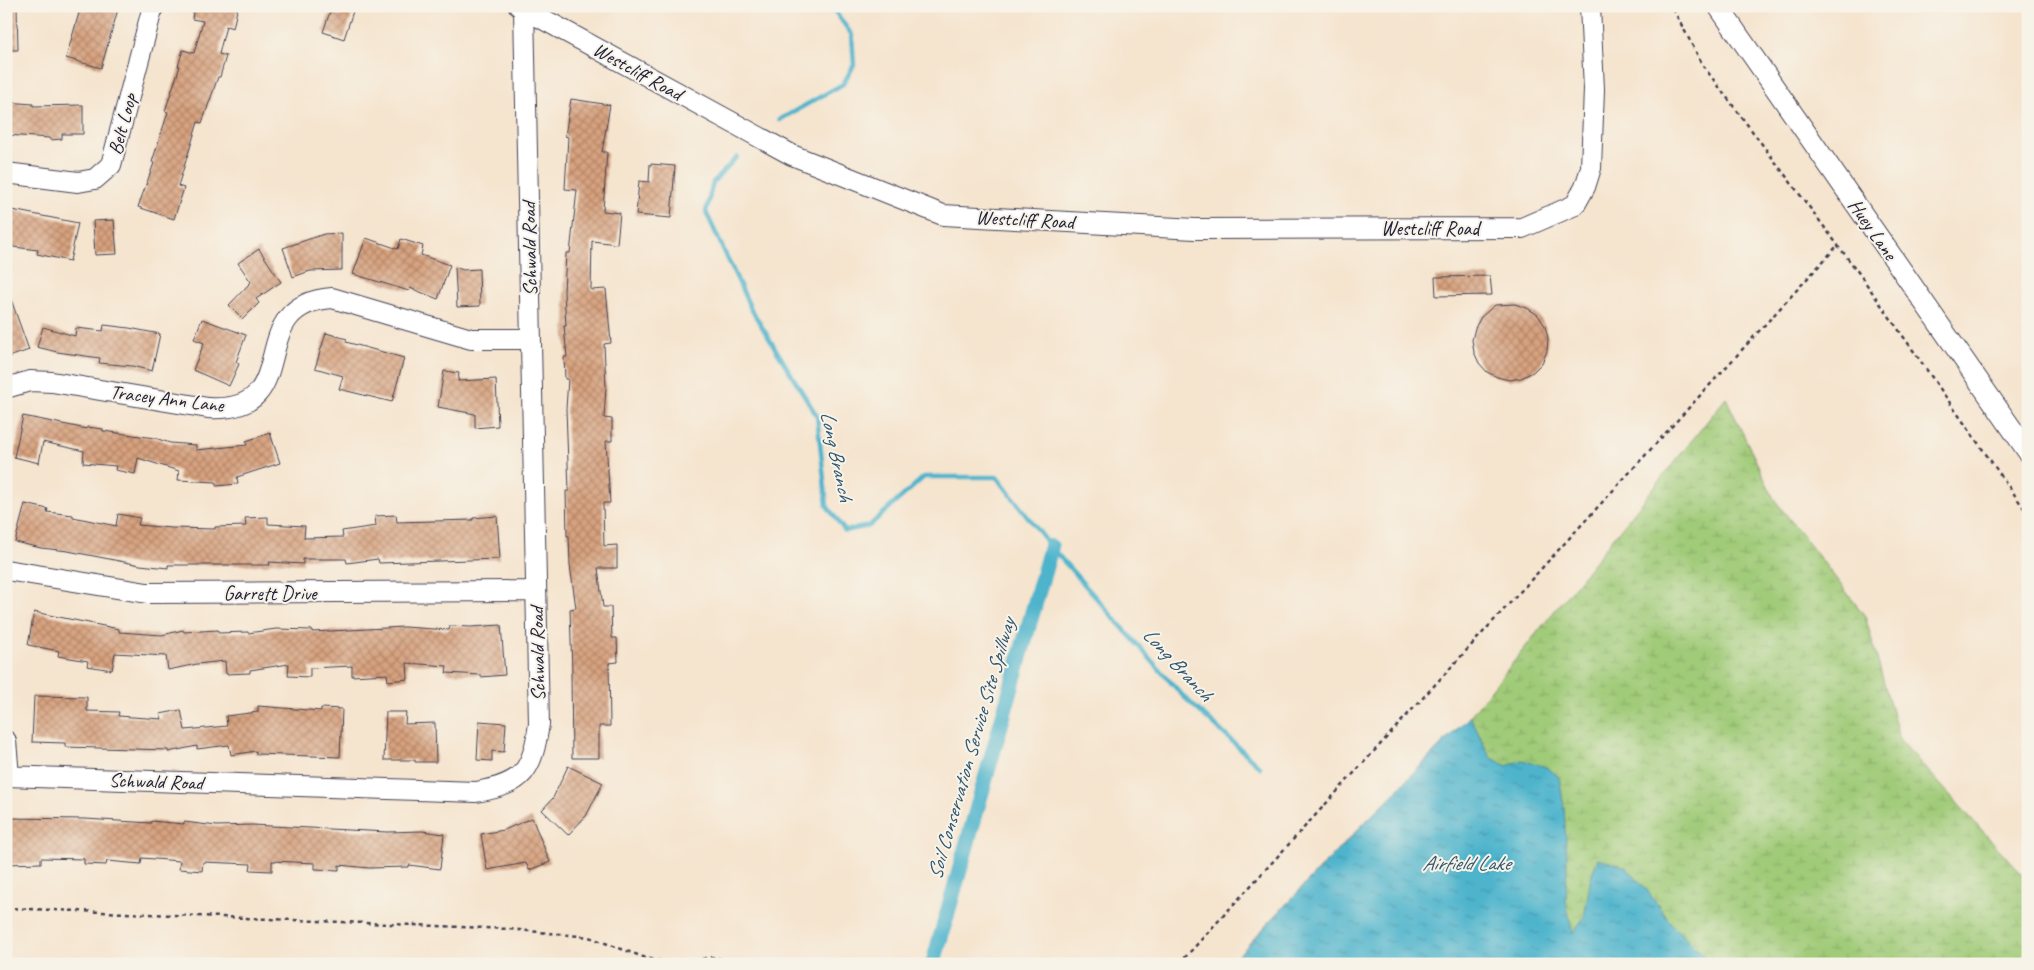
<svg xmlns="http://www.w3.org/2000/svg" width="2034" height="970" viewBox="0 0 2034 970" font-family="Caveat,sans-serif">
  <style>
    .wetland { fill: url(#wetland-marsh); stroke: #61765a }
    .water { fill: url(#water-ripples); stroke: #386b84 }
    .lines { fill: none; stroke-linecap: round; stroke-linejoin: round }
    .stream { stroke: #4db4cc; stroke-width: 4.5 }
    .canal { stroke: #4db4cc; stroke-width: 16 }
    .building { fill: url(#building-cross-hatch) }
    .minor-casing { stroke: #423f51; stroke-width: 22 }
    .path { stroke: #423f51; stroke-width: 2.5; stroke-dasharray: 4 4; stroke-linecap: butt }
    .minor { stroke: #fff; stroke-width: 20 }
    .labels { text-anchor: middle; stroke-width: 4; stroke-linejoin: round; paint-order: stroke }
    .street-label { font-size: 20px; fill: #22223b; stroke: #f7f3e8 }
    .water-label { font-size: 21px; font-style: italic; fill: #31556e; stroke: #f7f3e8 }
  </style>
  <defs>
    <pattern id="wetland-marsh" width="20" height="14" patternUnits="userSpaceOnUse" patternTransform="scale(1.25)"><rect width="20" height="14" fill="#a0cb78"/><path d="M1 5h8M5 5V1M11 12h8M15 12V8" fill="none" stroke="#8aae69"/></pattern>
    <pattern id="water-ripples" width="26" height="14" patternUnits="userSpaceOnUse" patternTransform="scale(1.25)"><rect width="26" height="14" fill="#4db4cc"/><path d="M2 4q2-2 4 0t4 0M15 11q2-2 4 0t4 0" fill="none" stroke="#4092a7"/></pattern>
    <pattern id="building-cross-hatch" width="8" height="8" patternUnits="userSpaceOnUse" patternTransform="scale(1.25)"><rect width="8" height="8" fill="#d8a27f"/><path d="M0 0l8 8M0 8l8-8" fill="none" stroke="#af8469"/></pattern>
  </defs>
  <rect width="100%" height="100%" fill="#f7f3e8"/>
  <filter id="ink" filterUnits="userSpaceOnUse"><feTurbulence type="fractalNoise" baseFrequency=".02" numOctaves="2"/><feDisplacementMap in="SourceGraphic" scale="10" xChannelSelector="R" yChannelSelector="G"/><feConvolveMatrix kernelMatrix="1 2 1 2 8 2 1 2 1" color-interpolation-filters="sRGB"/></filter>
  <filter id="wash" filterUnits="userSpaceOnUse"><feTurbulence type="fractalNoise" baseFrequency=".0096" numOctaves="4" result="noise"/><feDisplacementMap in="SourceGraphic" scale="20" xChannelSelector="R" yChannelSelector="G"/><feGaussianBlur stdDeviation="1.12" result="paint"/><feColorMatrix in="noise" values="0 0 0 0 0 0 0 0 0 0 0 0 0 0 0 0 0 1.4 0 .05"/><feComposite in="paint" operator="in"/></filter>
  <g filter="url(#wash)">
    <rect width="100%" height="100%" fill="#f5e4ce"/>
    <!-- wetland -->
    <path class="wetland" d="M1726 398 1774 499 1865 616 1900 740 2028 881V964H1230L1329 859 1470 716Z"/>
    <!-- water -->
    <path class="water" d="M1470 716 1490 757 1507 766 1522 760 1547 767 1559 777 1564 807 1567 861 1566 902 1573 934 1584 917 1591 877 1598 858 1626 867 1646 889 1674 927 1713 964H1230L1329 859Z"/>
    <g class="lines">
      <!-- stream -->
      <path class="stream" d="M779 120 843 84 854 65 852 35 831 6
        M737 157 713 182 706 212 751 309 817 416 827 506 845 531 869 526 924 477H997L1051 547 1183 696 1260 767"/>
      <!-- canal -->
      <path class="canal" d="M933 964 1051 547"/>
    </g>
    <g id="blocks">
      <!-- building -->
      <path class="building" d="M6 6H17L18 50H6Z
        M81 6H119L101 68 66 58Z
        M194 6H238L233 28 226 26 219 54 226 56 220 77H218L202 123 198 122 178 186 184 188 174 219 138 207 154 163 152 162 168 112 165 111 180 66H178L183 50 194 53 203 21 192 19Z
        M332 6H347L354 8 344 39 323 32Z
        M571 99 610 105 602 152H607L603 211 620 213 617 244 592 241 591 290 606 289 611 343 604 344 606 387 604 418 612 419V441H606L610 503H603L604 546 617 545V568H598L603 607H611L612 638H617L618 662 609 663 610 726H599V758H572L571 673 572 672 570 609 576 608 570 565 569 536H567L566 491H569L566 409 568 379H565L564 357H567L564 326H566L564 292 566 253H570L577 190 565 189 568 137 565 136Z
        M6 102 33 104V106L83 105V134H62V139L50 140V138L6 135Z
        M650 164 675 166 671 218 636 215 639 181 649 182Z
        M12 210 78 223 70 261 37 254 38 250 6 246V221L11 222Z
        M114 220 117 254 95 255 93 221Z
        M342 233V270L310 271 293 277 283 248 324 234Z
        M366 238 398 249 401 239 423 246 421 255 450 265 438 299 410 288 409 291 353 274Z
        M259 249 281 282 256 299 259 303 243 319 229 305 251 282 238 263Z
        M455 267 463 270 479 269 480 306 457 307Z
        M1490 276 1492 295 1436 296 1435 277Z
        M6 291H8L29 350 6 358Z
        M1515 304 1527 308 1538 315 1545 326 1548 338 1547 351 1542 363 1533 372 1521 378 1509 380 1497 377 1487 372 1479 363 1474 352 1472 340 1475 328 1481 317 1495 305Z
        M202 319 246 335 236 362 239 364 229 386 193 370 204 343 194 339Z
        M104 325 129 328 160 334 152 371 132 366 99 363 100 358 57 352 37 347 43 327 75 336 76 328 103 331Z
        M326 333 347 339 346 342 404 358 392 402 339 389 343 376 315 368Z
        M444 371 459 373 458 381 496 379 498 426 475 428V414L438 407Z
        M23 416 87 429V427L103 429V431L155 438 170 443 196 445V450L247 445 246 441 270 433 280 463 237 477 238 484 216 486V482L178 480 179 471 138 458 135 474 115 470 116 466 83 463 84 451 43 442 39 463 14 457Z
        M25 504 48 509 47 512 73 515V517L116 526 118 514 140 518 138 525 171 528 215 529V527L246 526 245 518 268 517V524L305 526 304 538 343 537 342 531 376 526 375 516 396 515 397 522 473 520V518L497 516 500 559 379 563 378 559 347 563 346 559H303V564L269 562 270 565H168V568L140 565 68 551 41 548 15 542Z
        M34 612 119 629V632L162 635 183 630 184 632 218 630V633L248 632V633L276 629 312 630V632L404 627 449 630 450 626 471 627 501 625 505 675 481 677V675L446 673 447 666 407 663 408 679 388 681 387 674 352 676V666L310 668V677L288 676 289 664 250 670V673L226 674 225 661 197 664 168 670 166 656 115 653 112 670 87 666 88 661 58 656 59 651 28 645Z
        M34 696 87 697V711L119 712 118 716 162 719 160 714 181 710 185 730 227 726 226 716 258 712V706L321 711V708L342 709 340 757 256 754V751L231 755 229 745 197 749V746L168 752V750L65 747V743L32 742Z
        M386 712H406L405 724 435 723 436 762H415V760H384Z
        M479 721 506 723 504 752 492 751V761L477 760Z
        M568 766 603 783 586 816 568 835 542 810 553 798Z
        M6 818 85 819 151 823V821L184 824V822L217 826 252 825 387 832 422 831 444 834 440 869 409 865V867L369 868 339 865V870L315 869V863L272 861V871L250 870 251 864 203 862 202 871 179 869 180 861 142 858 141 864 107 861 106 865 84 864V859L41 858V863L6 864Z
        M532 818 550 862 529 870 526 863 487 870 481 834 504 830Z"/>
    </g>
  </g>
  <g filter="url(#ink)">
    <use href="#blocks" fill-opacity="0" stroke="#423f51" stroke-width="1"/>
    <g class="lines">
      <!-- minor casing -->
      <g class="minor-casing">
        <path id="minor" d="M519 6 792 155 943 215 1195 229 1522 228 1575 205 1585 187 1591 168 1594 89 1590 6
          M1718 6 2028 452
          M6 173 78 182 95 179 111 165 153 6
          M6 388 30 381 52 382 208 408C308 414 239 305 332 298L471 339H530
          M6 570 147 593 536 591
          M6 741 9 776
          M6 776 476 792C524 784 532 771 539 724L524 9"/>
      </g>
      <!-- path -->
      <path class="path" d="M1673 9 1704 67 1858 272 2028 514
        M6 908 509 929 589 937 646 958 678 964
        M687 964C700 960 716 951 727 964
        M1179 964 1838 245"/>
      <!-- minor -->
      <use href="#minor" class="minor"/>
    </g>
  </g>
  <g class="labels">
    <!-- street labels -->
    <g class="street-label">
      <text transform="translate(638 71) rotate(29)" y="7">Westcliff Road</text>
      <text transform="translate(122 124) rotate(-75)" y="7">Belt Loop</text>
      <text transform="translate(1025 219) rotate(3)" y="7">Westcliff Road</text>
      <text x="1430" y="235">Westcliff Road</text>
      <text transform="translate(1873 229) rotate(55)" y="7">Huey Lane</text>
      <text transform="translate(529 249) rotate(-91)" y="7">Schwald Road</text>
      <text transform="translate(167 398) rotate(7)" y="7">Tracey Ann Lane</text>
      <text x="270" y="600">Garrett Drive</text>
      <text transform="translate(537 654) rotate(-91)" y="7">Schwald Road</text>
      <text transform="translate(156 781) rotate(2)" y="7">Schwald Road</text>
    </g>
    <!-- water labels -->
    <g class="water-label">
      <text transform="translate(837 456) rotate(78)" y="7">Long Branch</text>
      <text transform="translate(1178 664) rotate(47)" y="7">Long Branch</text>
      <text transform="translate(971 749) rotate(-74)" y="7">Soil Conservation Service Site Spillway</text>
      <text x="1466" y="870">Airfield Lake</text>
    </g>
  </g>
  <!-- margin -->
  <rect width="2034" height="970" fill="none" stroke="#f7f3e8" stroke-width="25"/>
</svg>
